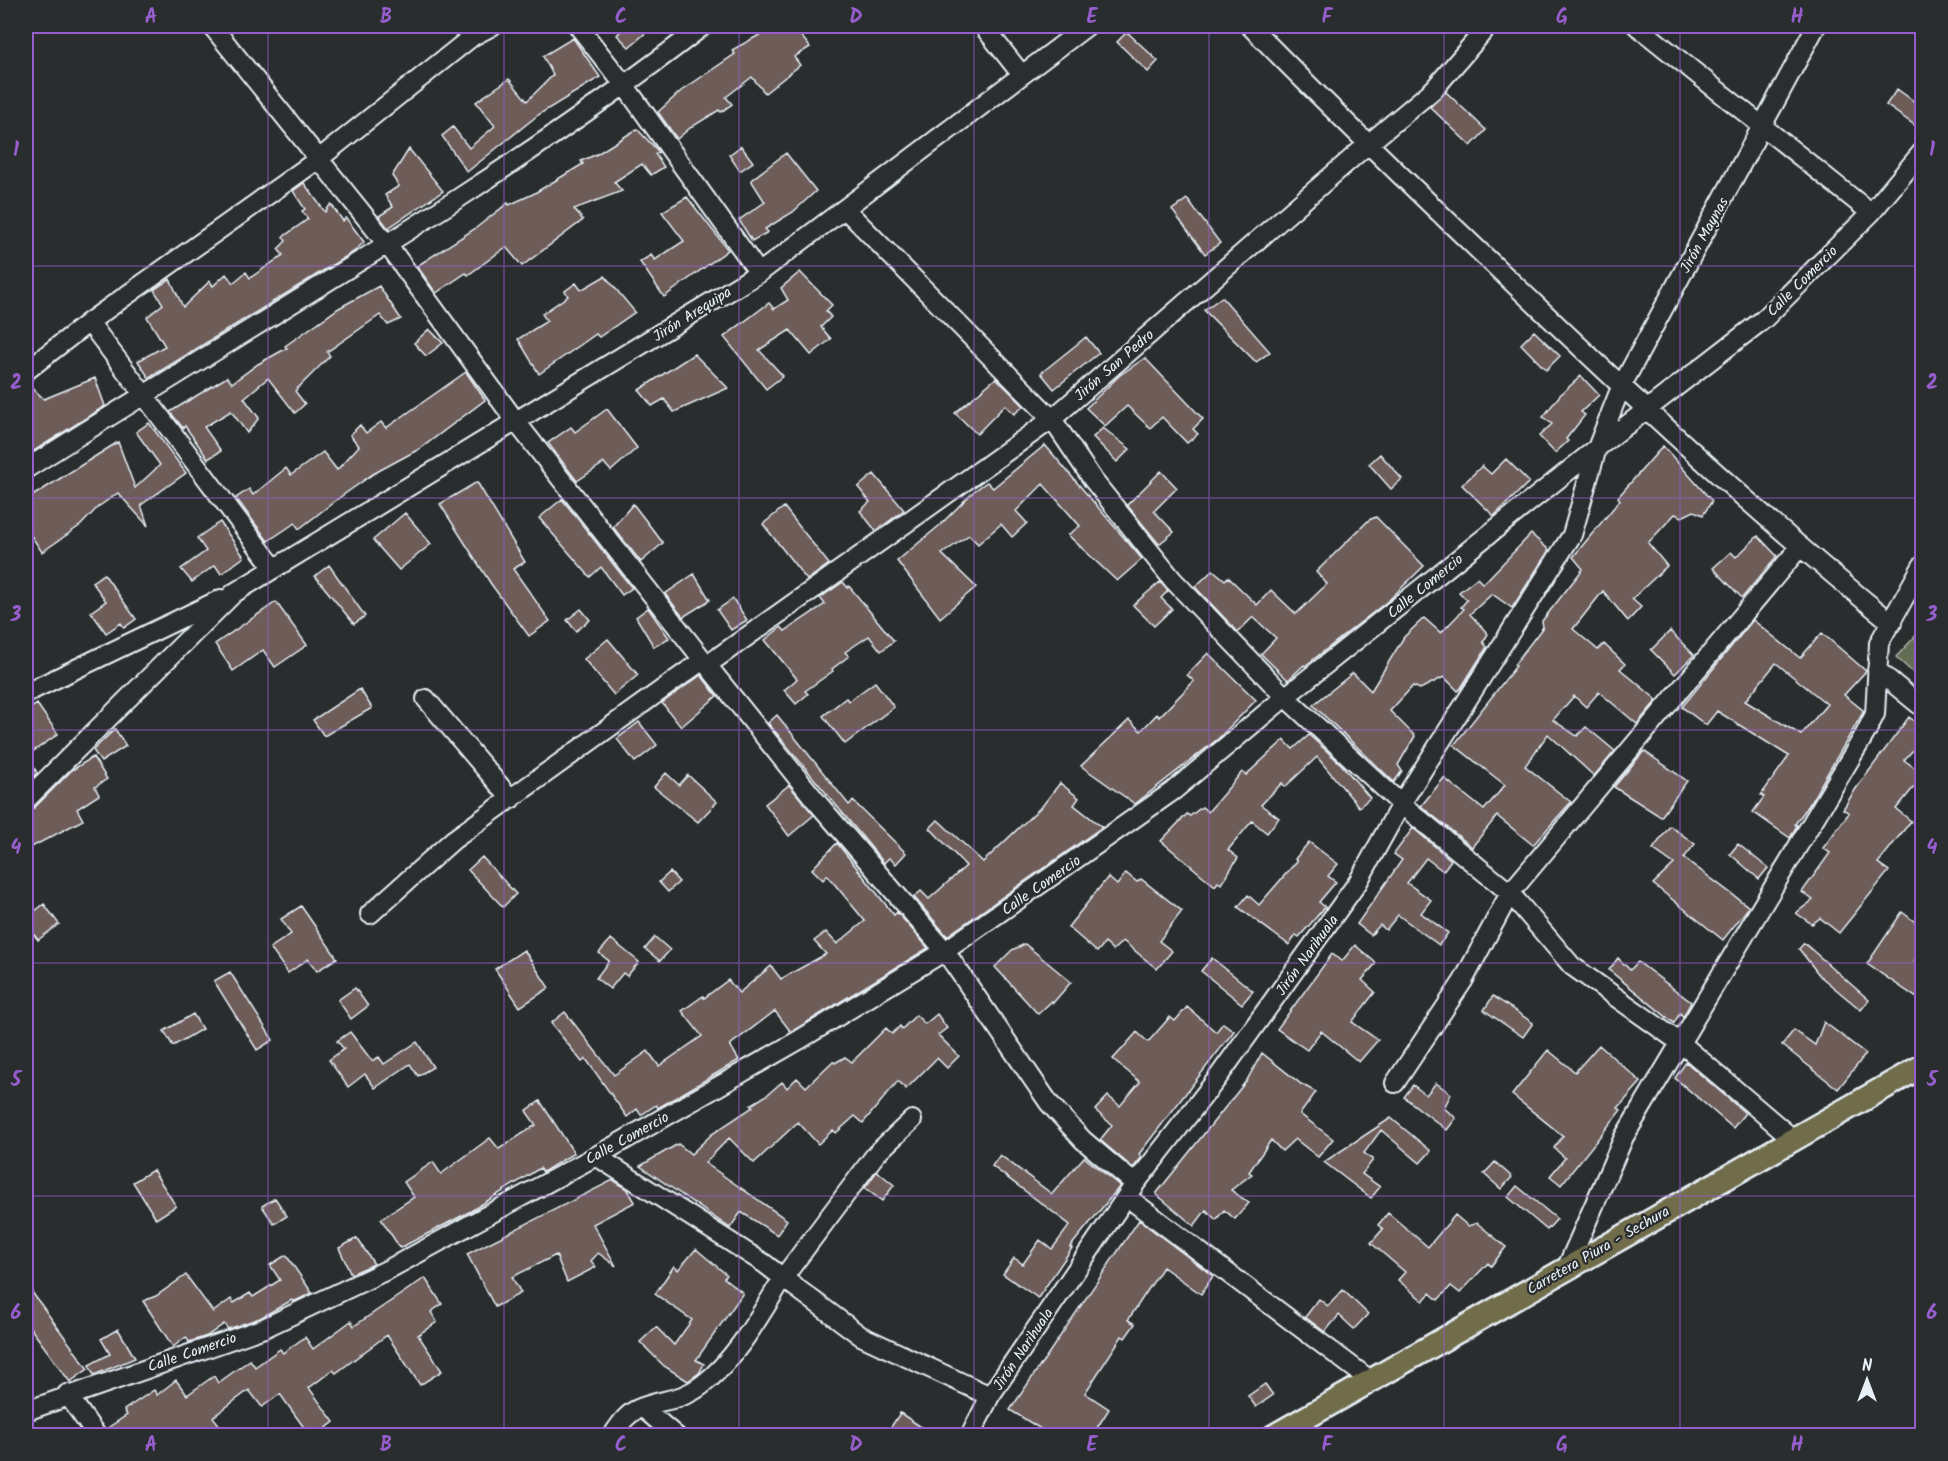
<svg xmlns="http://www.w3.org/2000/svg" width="1948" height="1461" viewBox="0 0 1948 1461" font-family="Kalam,sans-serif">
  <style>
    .green { fill: #636d53; stroke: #a6afa6; stroke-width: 1.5 }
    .building { fill: #6e5b59; stroke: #e8f1f8; stroke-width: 1.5; fill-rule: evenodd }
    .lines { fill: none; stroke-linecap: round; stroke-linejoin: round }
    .minor-casing { stroke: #e8f1f8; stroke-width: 22 }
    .major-casing { stroke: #e8f1f8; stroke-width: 27 }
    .minor { stroke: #2a2d2e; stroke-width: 18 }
    .major { stroke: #716d4b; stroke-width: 22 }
    .grid { fill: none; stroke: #965dcd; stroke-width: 1.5; stroke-opacity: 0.55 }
    .labels { text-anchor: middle; stroke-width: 4.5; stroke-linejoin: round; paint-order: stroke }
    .street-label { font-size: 15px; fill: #e8f1f8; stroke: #2a2d2e }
    .neatline { fill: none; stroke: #965dcd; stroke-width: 2 }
    .grid-label { font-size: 20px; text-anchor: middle; font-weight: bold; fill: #965dcd }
  </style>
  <rect width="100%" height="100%" fill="#2a2d2e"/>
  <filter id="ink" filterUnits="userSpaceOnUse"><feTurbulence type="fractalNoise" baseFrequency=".0167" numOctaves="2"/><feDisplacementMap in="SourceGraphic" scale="12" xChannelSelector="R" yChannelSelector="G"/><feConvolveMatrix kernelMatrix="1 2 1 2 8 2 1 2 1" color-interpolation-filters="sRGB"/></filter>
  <g filter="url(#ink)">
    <!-- green -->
    <path class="green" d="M1922 629V628V681L1896 657Z"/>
    <!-- building -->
    <path class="building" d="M625 26H654L629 47 617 35Z
      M776 26H793L810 47 794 57 800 65 765 93 752 77 726 97 732 104 721 112 719 110 690 128 677 139 658 112 681 91 735 54 732 50Z
      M1127 32 1158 61 1148 72 1117 42Z
      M573 38 600 77 538 115 467 172 442 136 453 127 469 148 495 126 476 102 509 79 527 101 553 75 543 56Z
      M1897 89 1923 108V118L1916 126 1886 105Z
      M1446 92 1486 130 1471 146 1430 107Z
      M637 129 659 152 655 154 664 167 651 175 642 164 614 182 622 191 574 209 583 220 522 266 506 247 468 275 466 273 436 293 417 266 476 228 508 203 509 205 533 194 583 164 581 161 597 154Z
      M741 146 753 162 740 171 729 155Z
      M409 149 443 191 388 228 379 216 393 207 385 195 399 186 392 176Z
      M786 153 816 191 793 212 765 229 768 232 752 241 739 220 765 202 751 180Z
      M304 183 325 212 331 204 343 221 346 218 364 242 355 251 149 378 138 361 165 346 147 317 163 304 154 290 170 279 183 307 210 281 213 286 226 274 233 283 246 272 250 278 283 255 278 249 286 241 283 237 308 219 302 211 305 209 293 191Z
      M687 197 728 250 664 297 640 262 651 255 655 260 684 241 662 212Z
      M1187 199 1220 243 1205 254 1172 210Z
      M800 272 832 305 826 311 831 317 821 327 831 339 811 355 790 330 759 350 783 376 766 389 724 337 769 303 774 309 788 300 781 288Z
      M605 276 635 312 599 337 596 334 539 374 518 339 547 321 542 314 568 296 565 291 576 283 581 290Z
      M379 286 401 319 388 325 380 315 327 352 330 356 295 391 305 404 295 413 268 378 244 398 259 418 247 433 231 411 204 427 221 451 208 459 185 426 183 428 170 412 227 377 232 383 258 364 287 348 285 346 339 308Z
      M1222 297 1270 352 1256 362 1204 310Z
      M429 329 443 343 426 356 414 343Z
      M1534 331 1560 356 1546 370 1521 344Z
      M1086 337 1099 353 1054 389 1041 373Z
      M694 354 728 388 674 412 664 399 652 406 639 390Z
      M1145 358 1203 419 1193 429 1198 434 1187 443 1162 417 1150 428 1127 406 1105 426 1086 408 1120 375Z
      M466 372 485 400 421 448 373 474 339 498 299 529 295 523 268 541 236 498 249 489 253 495 286 468 291 475 323 452 337 470 359 446 350 435 360 425 366 433 381 422 386 428Z
      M1581 376 1599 395 1581 412 1585 415 1566 439 1568 441 1555 453 1539 436 1552 424 1543 417 1560 395Z
      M95 378 105 406 26 456V382L44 399Z
      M996 378 1024 406 1014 414 1005 405 977 434 955 413Z
      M607 409 637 448 611 471 604 463 577 481 548 443 571 427 575 432Z
      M149 423 186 473 141 505 148 526 118 493 98 507 81 525 42 552 26 528V500L118 442 135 488 160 465 136 432Z
      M1103 428 1130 449 1117 462 1093 437Z
      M1045 445 1142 559 1117 581 1068 535 1080 526 1043 484 1016 511 1027 523 1012 537 1001 524 978 544 969 535 942 554 976 587 940 618 897 561 940 525 974 491 987 482 993 488Z
      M1663 446 1712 501 1703 515 1694 511 1682 517 1675 514 1648 543 1667 566 1632 599 1641 607 1628 621 1603 591 1573 629 1598 650 1604 644 1625 664 1620 669 1657 700 1637 724 1599 692 1586 707 1574 696 1553 720 1577 736 1586 727 1615 751 1594 776 1548 734 1525 766 1571 802 1533 845 1497 816 1472 847 1421 806 1444 778 1484 810 1505 785 1454 745 1516 666 1514 665 1543 627 1542 621 1583 569 1573 557 1620 500 1618 497Z
      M1380 454 1402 479 1391 489 1369 464Z
      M1506 459 1529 482 1494 516 1462 485 1482 466 1491 474Z
      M1161 471 1177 488 1154 511 1174 532 1159 544 1127 505Z
      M874 474 904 510 876 531 860 511 870 502 858 487Z
      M477 482 525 562 513 569 550 621 529 636 491 584 440 504Z
      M562 499 632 588 622 595 601 567 590 577 539 518Z
      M633 504 663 543 641 562 613 527Z
      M784 507 829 564 807 580 763 524Z
      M405 513 431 544 399 570 373 540Z
      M1376 517 1424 566 1389 600 1305 666 1304 665 1288 680 1261 654 1276 638 1253 617 1238 632 1195 587 1213 570 1225 580 1228 577 1257 605 1271 590 1296 614 1327 584 1316 572 1369 520Z
      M220 522 244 557 221 574 215 565 192 582 181 569 206 551 197 538Z
      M1531 534 1549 550 1512 608 1492 594 1470 614 1488 634 1483 642 1487 647 1461 688 1458 691 1444 677 1420 689 1413 686 1390 711 1415 736 1398 765 1402 771 1394 782 1313 705 1353 673 1371 691 1404 637 1424 618 1441 633 1464 609 1461 607 1467 600 1459 592 1477 578 1483 584Z
      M1758 536 1777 556 1742 598 1713 568 1731 552 1736 557Z
      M329 565 365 616 354 624 315 576Z
      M104 574 136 619 124 628 121 623 106 633 91 612 106 601 92 582Z
      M694 574 710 600 683 617 665 594Z
      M843 582 848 588 849 586 894 641 881 651 869 636 845 652 849 656 832 669 833 671 805 691 808 694 796 704 784 690 797 679 765 640 781 627 785 631 825 604 820 598Z
      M1160 582 1168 591 1161 598 1172 609 1154 626 1133 605Z
      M733 599 747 620 731 630 717 610Z
      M276 602 307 645 275 667 263 650 233 671 215 644Z
      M648 608 669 638 654 647 636 617Z
      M581 609 590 620 576 631 567 620Z
      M1753 620 1800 658 1822 633 1866 671 1844 695 1864 711 1809 805 1795 824 1797 825 1790 838 1753 812 1764 797 1761 795 1789 756 1717 711 1706 725 1682 707ZM1776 663 1827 704 1801 735 1745 701Z
      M1670 631 1694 655 1675 674 1651 650Z
      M608 639 638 675 614 695 584 659Z
      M1208 653 1256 700 1219 738 1135 804 1081 766 1129 720 1141 731 1157 714 1159 717 1194 681 1187 675Z
      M701 675 717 696 681 727 662 703Z
      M875 682 894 707 845 744 823 716 846 698 849 701Z
      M360 689 372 708 324 736 313 720Z
      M37 704 58 734 28 755 37 773 26 785V711Z
      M777 715 849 805 853 801 906 853 896 864 889 858 884 863 768 723Z
      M1909 717 1923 728V739L1904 760 1923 774V793L1914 787 1896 809 1911 821 1878 863 1889 871 1839 933 1820 918 1812 924 1796 913 1813 900 1802 892 1830 853 1823 848 1849 813 1843 809 1855 790Z
      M639 722 657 745 635 762 617 739Z
      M115 729 126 746 101 762 93 750Z
      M1309 735 1341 764 1370 798 1359 807 1317 757 1285 787 1282 783 1261 805 1279 818 1267 833 1252 821 1228 850 1238 858 1221 884 1218 882 1215 886 1161 841 1187 814 1190 816 1202 807 1208 812 1242 772 1246 775 1284 740 1293 749Z
      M1644 751 1687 781 1661 817 1614 787Z
      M93 757 107 779 95 787 99 795 77 809 83 820 26 850V811L34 808 72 770Z
      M666 773 679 785 688 775 717 802 698 822 654 787Z
      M1060 783 1079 798 1074 805 1102 827 947 936 914 897 921 891 929 899 966 866 930 828 938 820 983 862 1043 805Z
      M789 785 814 815 789 836 765 804Z
      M1670 826 1695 844 1684 858 1749 907 1723 940 1653 884 1674 864 1653 849Z
      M1413 828 1451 860 1443 871 1426 858 1407 883 1431 900 1421 913 1448 933 1439 945 1398 915 1386 930 1380 925 1371 935 1357 924 1402 860 1394 854Z
      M1309 842 1338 864 1328 876 1336 882 1319 902 1325 907 1299 937 1296 935 1289 945 1238 907 1248 895 1259 905 1297 861 1295 859Z
      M837 843 894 915 897 912 928 948 791 1032 775 1011 730 1045 739 1060 658 1108 656 1105 641 1115 637 1109 627 1117 586 1059 582 1062 551 1023 565 1012 614 1075 648 1051 659 1066 702 1036 682 1011 703 996 704 998 728 980 739 993 771 966 781 979 826 954 814 941 826 932 837 944 865 921 827 875 823 880 812 869Z
      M1738 844 1768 868 1759 879 1730 854Z
      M482 857 516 894 503 907 468 870Z
      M670 872 679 882 668 892 659 882Z
      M1126 873 1137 882 1141 879 1182 911 1159 941 1172 951 1157 969 1123 941 1113 950 1105 943 1097 952 1068 927 1108 877 1117 885Z
      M44 904 59 924 38 940 26 924V918Z
      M301 906 337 958 317 971 308 959 288 973 270 948 291 934 281 919Z
      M1902 912 1923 928V950L1914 961 1923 967V1002L1867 964Z
      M655 937 670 950 660 961 645 949Z
      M611 939 639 962 627 976 623 973 610 989 596 978 609 961 599 953Z
      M1804 943 1869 1000 1861 1010 1820 976 1799 949Z
      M1025 944 1071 982 1053 1003 1052 1001 1038 1014 995 967 1012 950Z
      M1355 945 1376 963 1362 980 1375 992 1352 1022 1378 1040 1359 1062 1321 1031 1307 1050 1277 1029 1332 954 1342 961Z
      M524 950 549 988 520 1007 495 969Z
      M1212 958 1253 991 1242 1004 1201 971Z
      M1618 958 1630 970 1638 962 1691 1002 1683 1017 1680 1013 1674 1023 1609 970Z
      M230 972 273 1040 257 1050 214 981Z
      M355 988 368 1006 351 1019 338 1000Z
      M1493 996 1533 1023 1523 1037 1484 1010Z
      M1187 1007 1216 1032 1223 1023 1234 1031 1139 1154 1142 1157 1133 1168 1100 1140 1112 1125 1095 1110 1108 1096 1120 1106 1140 1082 1113 1059 1124 1047 1137 1032 1148 1042 1170 1017 1175 1021Z
      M193 1014 202 1029 173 1046 164 1031Z
      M937 1014 947 1028 938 1035 959 1056 947 1068 937 1058 906 1089 898 1081 863 1123 855 1116 836 1133 833 1130 818 1144 798 1122 754 1163 729 1138 705 1163 787 1220 777 1235 741 1212 730 1228 640 1166 678 1144 691 1154 712 1134 753 1107 751 1105 767 1095 782 1082 787 1088 797 1078 806 1087 833 1061 835 1063 845 1057 852 1062 886 1028 892 1034 900 1026 902 1029 916 1015 925 1024Z
      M1824 1022 1866 1054 1838 1089 1782 1045 1794 1030 1815 1045Z
      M350 1032 372 1061 379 1057 384 1064 417 1042 433 1067 418 1076 410 1064 375 1088 365 1074 348 1087 329 1060 344 1049 337 1041Z
      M1599 1045 1641 1082 1618 1108 1621 1110 1561 1185 1550 1176 1565 1158 1554 1148 1563 1136 1512 1095 1548 1050 1575 1072Z
      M1262 1053 1301 1084 1316 1092 1300 1114 1333 1139 1318 1157 1295 1139 1282 1151 1271 1140 1249 1172 1252 1174 1231 1190 1249 1203 1235 1219 1224 1210 1216 1220 1206 1210 1194 1226 1156 1194 1247 1080Z
      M1686 1062 1745 1113 1733 1128 1675 1078Z
      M1436 1083 1451 1094 1444 1108 1456 1118 1447 1130 1404 1097 1413 1085 1426 1095Z
      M540 1101 574 1153 543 1172 540 1168 471 1211 400 1248 381 1219 414 1197 404 1182 433 1162 441 1174 490 1138 499 1149 536 1125 526 1111Z
      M1391 1118 1431 1151 1420 1163 1381 1130 1364 1153 1373 1160 1362 1174 1380 1187 1371 1198 1324 1162Z
      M1000 1155 1052 1194 1084 1157 1120 1186 1070 1247 1072 1248 1038 1298 1003 1274 1014 1258 1023 1264 1040 1240 1052 1249 1070 1225 992 1166Z
      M1495 1162 1512 1177 1501 1189 1484 1174Z
      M153 1170 176 1206 156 1219 133 1182Z
      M877 1171 894 1185 882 1201 865 1188Z
      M613 1180 628 1190 635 1202 593 1224 616 1266 598 1253 591 1261 596 1267 567 1282 556 1255 512 1277 521 1293 495 1307 467 1254Z
      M1517 1186 1557 1219 1547 1230 1508 1197Z
      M275 1198 287 1216 274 1224 262 1206Z
      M1388 1213 1428 1247 1455 1215 1468 1226 1477 1223 1506 1247 1491 1266 1488 1263 1460 1293 1451 1286 1438 1300 1430 1293 1423 1301 1398 1280 1405 1272 1371 1243 1383 1229 1378 1225Z
      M1139 1220 1213 1276 1201 1294 1163 1267 1128 1320 1135 1324 1125 1338 1122 1336 1085 1393 1109 1409 1092 1436H1052L1010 1410Z
      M357 1238 374 1264 351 1274 339 1248Z
      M696 1249 727 1275 724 1278 743 1293 696 1360 704 1364 699 1373 688 1381 664 1366 640 1342 656 1327 674 1345 692 1320 655 1294 674 1266 678 1270Z
      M286 1255 312 1293 293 1302 292 1300 260 1318 228 1329 224 1324 207 1336 189 1342 186 1337 173 1347 143 1301 156 1296 186 1275 213 1312 231 1299 234 1303 250 1293 253 1297 280 1280 270 1265Z
      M425 1278 442 1304 431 1312 437 1322 418 1335 442 1371 420 1385 387 1335 336 1373 333 1370 309 1388 334 1422 316 1436H310L280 1394 262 1407 249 1390 213 1417 228 1436H108L106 1429 127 1415 124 1410 154 1390 157 1395 176 1380 187 1395 214 1376 218 1383 250 1360 255 1367 280 1349 283 1353 305 1337 313 1349 351 1321 354 1326Z
      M26 1284 88 1369 70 1382 26 1322Z
      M1343 1290 1368 1314 1354 1329 1339 1315 1325 1332 1305 1317 1319 1299 1328 1306Z
      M118 1329 135 1358 94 1375 89 1365 110 1354 101 1339Z
      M1265 1384 1273 1395 1256 1407 1248 1396Z
      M900 1413 935 1436H897L889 1430Z"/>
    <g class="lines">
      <!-- minor casing -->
      <g class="minor-casing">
        <path id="minor" d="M212 26 387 244 517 423 707 665 816 801 945 951 1049 1103 1083 1140 1135 1184
          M578 26 625 86 759 273
          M983 26 1022 75
          M1250 26C1343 121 1439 213 1536 305 1651 415 1768 523 1892 623
          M1637 26 1871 213
          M846 210 1052 419 1093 480 1173 580 1285 697 1401 804 1510 893 1572 966 1682 1044 1793 1139
          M89 322 274 568
          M26 371 89 322 320 158 473 36 492 26
          M26 469C253 324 490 191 703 26
          M707 665 1052 419 1367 145 1434 89 1488 26
          M1877 670 1922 707
          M26 693 221 599
          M426 699 511 799
          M26 800 234 593 759 273 1087 26
          M370 914 453 840 703 660
          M1395 1083 1463 981 1510 893 1799 548
          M912 1120 876 1154 783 1278 861 1336 990 1396
          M596 1156 765 1264 783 1278C760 1315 737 1358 702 1385 678 1403 662 1398 638 1409 626 1414 619 1426 612 1436
          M1127 1197 1370 1380
          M1567 1267 1624 1137 1865 734 1875 714 1879 643 1922 566
          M67 1394 97 1436
          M643 1408 676 1436
          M26 1411 264 1328 389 1269 607 1150 799 1040 945 951 1173 791 1285 697 1597 448 1764 319 1871 213 1922 152
          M970 1436 990 1396 1135 1184 1216 1080 1358 882 1401 804 1572 535 1597 448 1621 387 1816 26"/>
      </g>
      <!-- major casing -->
      <g class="major-casing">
        <path id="major" d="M1274 1436 1922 1066"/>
      </g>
      <!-- minor -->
      <use href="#minor" class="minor"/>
      <!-- major -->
      <use href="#major" class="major"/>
    </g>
  </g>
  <!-- grid -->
  <path class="grid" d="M268 26V1436M504 26V1436M739 26V1436M974 26V1436M1209 26V1436M1444 26V1436M1680 26V1436M26 266H1922M26 498H1922M26 730H1922M26 963H1922M26 1196H1922"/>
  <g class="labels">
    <!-- street labels -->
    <g class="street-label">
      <text transform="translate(1704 235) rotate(-61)" y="5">Jirón Maynas</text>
      <text transform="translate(1802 281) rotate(-45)" y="5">Calle Comercio</text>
      <text transform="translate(692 314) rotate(-32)" y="5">Jirón Arequipa</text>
      <text transform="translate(1114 365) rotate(-41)" y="5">Jirón San Pedro</text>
      <text transform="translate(1425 586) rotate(-39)" y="5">Calle Comercio</text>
      <text transform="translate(1041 885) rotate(-35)" y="5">Calle Comercio</text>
      <text transform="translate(1307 955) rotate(-54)" y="5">Jirón Narihuala</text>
      <text transform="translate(627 1138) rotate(-29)" y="5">Calle Comercio</text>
      <text transform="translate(1598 1250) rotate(-30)" y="5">Carretera Piura - Sechura</text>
      <text transform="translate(1023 1349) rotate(-56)" y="5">Jirón Narihuala</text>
      <text transform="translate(192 1352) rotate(-19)" y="5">Calle Comercio</text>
    </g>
  </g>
  <!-- margin -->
  <rect width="1948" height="1461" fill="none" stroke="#2a2d2e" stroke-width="66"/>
  <!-- north arrow -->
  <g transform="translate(1867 1380)" stroke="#2a2d2e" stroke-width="4.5" paint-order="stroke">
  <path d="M0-4.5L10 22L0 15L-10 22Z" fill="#e8f1f8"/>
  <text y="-9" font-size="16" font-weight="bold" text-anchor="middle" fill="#e8f1f8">N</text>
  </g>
  <rect x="33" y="33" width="1882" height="1395" class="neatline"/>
  <g class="grid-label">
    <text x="151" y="23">A</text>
    <text x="386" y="23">B</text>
    <text x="621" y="23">C</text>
    <text x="856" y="23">D</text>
    <text x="1092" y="23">E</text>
    <text x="1327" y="23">F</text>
    <text x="1562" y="23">G</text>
    <text x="1797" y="23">H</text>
    <text x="16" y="156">1</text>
    <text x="1932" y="156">1</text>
    <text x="16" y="389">2</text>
    <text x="1932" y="389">2</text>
    <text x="16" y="621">3</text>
    <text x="1932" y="621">3</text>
    <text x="16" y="854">4</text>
    <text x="1932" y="854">4</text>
    <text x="16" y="1086">5</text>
    <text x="1932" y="1086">5</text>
    <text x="16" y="1319">6</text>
    <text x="1932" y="1319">6</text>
    <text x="151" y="1451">A</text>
    <text x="386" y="1451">B</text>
    <text x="621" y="1451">C</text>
    <text x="856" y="1451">D</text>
    <text x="1092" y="1451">E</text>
    <text x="1327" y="1451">F</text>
    <text x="1562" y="1451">G</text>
    <text x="1797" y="1451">H</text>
  </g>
</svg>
